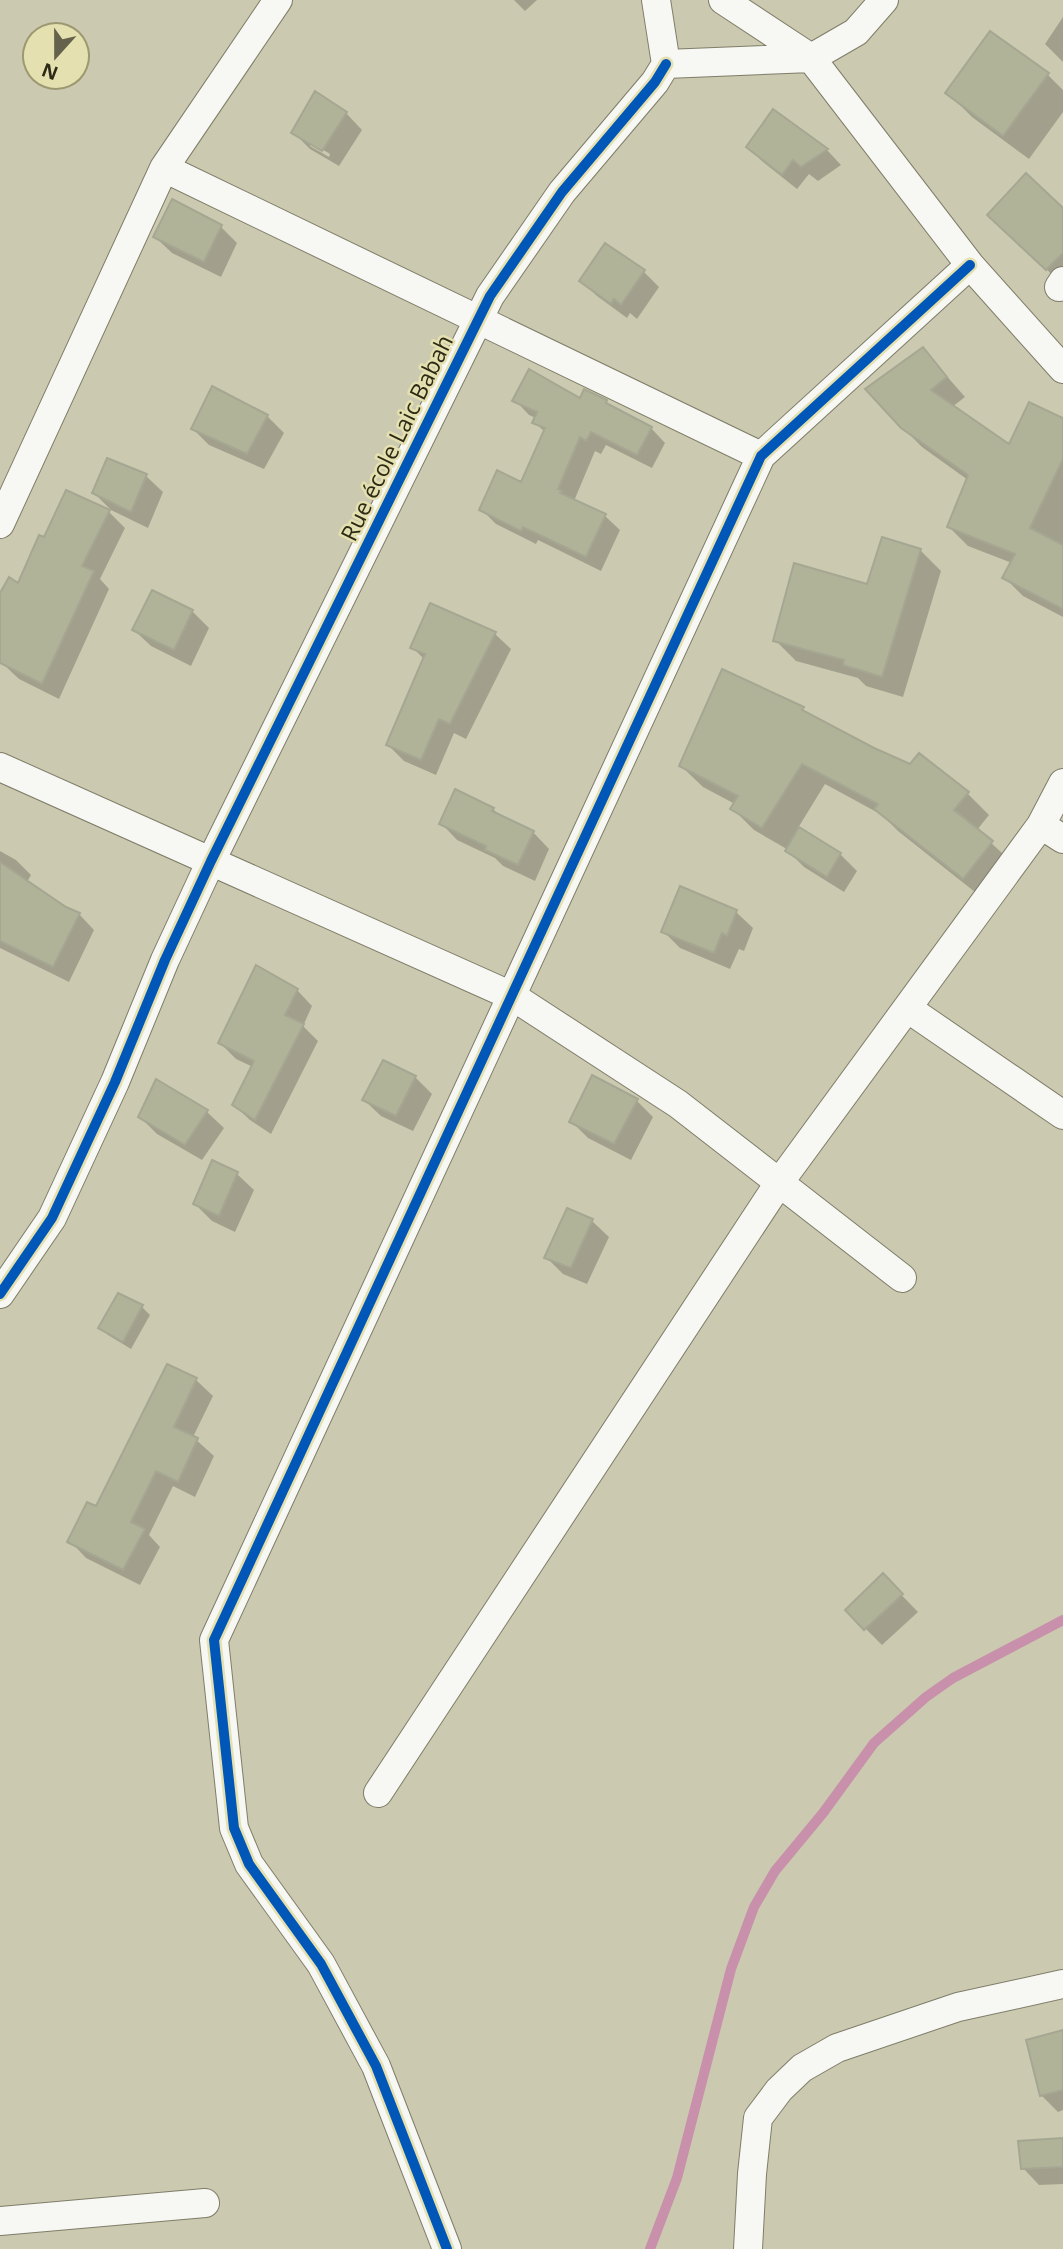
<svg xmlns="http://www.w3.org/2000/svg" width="1063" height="2249" viewBox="0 0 1063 2249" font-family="'Open Sans',sans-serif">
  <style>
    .shadow { fill: #0003; fill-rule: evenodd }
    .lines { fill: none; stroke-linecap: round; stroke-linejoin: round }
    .stream { stroke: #c890ab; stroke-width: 10 }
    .building { fill: #b0b398; stroke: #a5a792; stroke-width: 2 }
    .street-casing { stroke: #7f7d69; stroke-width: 30 }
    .street { stroke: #f7f7f3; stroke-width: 28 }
    .cycleway-casing { stroke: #e5e0af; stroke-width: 15 }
    .cycleway { stroke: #0057b8; stroke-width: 10 }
    .labels { text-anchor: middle; stroke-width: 5; stroke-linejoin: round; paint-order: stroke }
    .street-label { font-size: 23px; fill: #2d2b17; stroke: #e5e0af }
  </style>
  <rect width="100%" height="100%" fill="#cbc9af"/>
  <!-- shadow -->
  <path class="shadow" d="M514 0H537L525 11Z
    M1063 17V62L1045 44Z
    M1048 75 1063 90V112L1029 159 972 117 948 93Z
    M774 111 827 150 841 165 818 181 809 174 797 189 763 162 748 147Z
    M346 113 362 130 339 166 310 149 293 132ZM310 142 330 154 329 157 310 146Z
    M1063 210V285L1006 231Z
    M220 226 237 243 221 277 172 253 155 237Z
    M643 271 659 287 637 319 630 313 627 318 597 296 582 281Z
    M923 349 965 397 952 407 1010 446 1063 420V617L1023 596 1004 577 1012 563 968 546 949 527 968 480 922 447 902 427Z
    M515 400 606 402 613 409 651 428 665 443 652 468 606 445 601 454 595 451 574 501 605 516 620 530 601 571 538 540 536 544 496 524 481 509 522 485 545 432 534 422 536 418 529 415Z
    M267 416 284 433 264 469 209 445 193 429Z
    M108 460 146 476 163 492 148 528 111 510 94 493Z
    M109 512 125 528 100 579 109 589 59 699 19 679 2 663 0 650V597L19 585 45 540Z
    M920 550 941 571 903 697 866 686 858 678 796 661 775 640 869 586Z
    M192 611 209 628 191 666 151 646 134 630Z
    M495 634 511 649 466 739 454 733 436 775 404 761 388 745 425 660 412 647Z
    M803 709 809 715 873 749 967 793 989 815 977 830 1014 864 985 900 898 831 882 815 825 784 798 828 840 854 857 871 844 892 804 867 785 848 754 830 732 808 735 804 703 787 681 766Z
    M493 809 501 817 533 832 549 849 535 881 503 866 495 858 457 840 441 823Z
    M0 851 16 860 31 875 27 882 65 909 79 914 94 930 69 982 0 948Z
    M736 912 753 928 744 951 739 949 730 969 680 948 663 931Z
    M297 990 312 1006 303 1026 318 1041 271 1134 250 1120 234 1105 253 1067 236 1059 220 1043Z
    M415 1077 432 1094 413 1131 381 1116 364 1100Z
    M157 1082 207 1112 224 1128 202 1160 157 1134 140 1117Z
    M637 1101 653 1117 631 1160 588 1138 571 1121Z
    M213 1163 237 1174 254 1190 235 1232 212 1221 195 1204Z
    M592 1221 609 1237 587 1284 563 1274 546 1257Z
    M119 1295 142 1307 150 1315 131 1349 108 1335 100 1327Z
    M168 1366 196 1380 213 1396 193 1437 214 1456 195 1497 173 1486 149 1535 160 1547 140 1585 86 1558 70 1541 97 1509Z
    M883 1576 918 1612 882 1645 847 1610Z
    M1063 2032V2110L1058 2112 1041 2095Z
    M1063 2140V2184L1039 2185 1023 2168Z"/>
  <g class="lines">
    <!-- stream -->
    <path class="stream" d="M650 2249 677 2178 731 1969 754 1907 775 1871 823 1813 874 1743 926 1697 953 1678 1063 1620"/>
  </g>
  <!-- building -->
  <path class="building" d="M990 31 1049 73 1003 136 945 93Z
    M315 91 347 112 322 151 291 133Z
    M773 109 828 149 801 167 793 160 782 175 746 147Z
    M1026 173 1063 208V253L1046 270 987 215Z
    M172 199 222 225 204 262 153 237Z
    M605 243 645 270 621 305 614 299 611 304 579 281Z
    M923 347 947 377 931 390 1009 444 1029 402 1063 418V459L1030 528 1063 545V609L1002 578 1015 554 947 527 968 475 901 428 865 389Z
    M529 369 580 398 584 389 607 400 606 403 652 427 637 455 591 432 586 441 580 437 558 489 562 491 560 493 606 514 586 557 523 527 521 531 479 510 497 470 521 482 545 428 532 423 537 412 512 401Z
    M212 386 268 415 247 454 191 429Z
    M107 458 147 474 131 512 92 493Z
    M66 490 110 510 82 566 94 571 42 684 0 663V593L9 577 18 583 39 535 44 537Z
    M882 537 921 549 882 677 843 665 844 660 773 641 794 563 867 584Z
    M152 590 193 610 174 650 132 630Z
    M430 603 496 632 450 724 439 719 421 760 386 745 425 654 410 648Z
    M722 669 804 707 802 710 874 748 910 764 919 753 969 792 954 810 993 841 963 879 874 809 878 804 802 764 762 828 730 809 738 796 679 766Z
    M455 789 494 808 492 811 534 831 518 865 485 850 486 846 439 824Z
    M799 827 841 853 827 877 785 851Z
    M0 862 66 907 80 913 53 967 0 941Z
    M680 886 737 910 727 936 722 933 714 953 661 932Z
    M256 965 298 989 285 1015 304 1024 255 1120 232 1105 254 1061 218 1043Z
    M383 1060 416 1076 396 1116 362 1100Z
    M592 1075 638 1099 614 1144 569 1122Z
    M156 1079 208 1110 185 1145 138 1117Z
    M212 1160 238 1172 219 1216 193 1204Z
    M567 1208 593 1219 571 1268 544 1258Z
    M118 1293 143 1305 123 1342 98 1328Z
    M167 1364 197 1378 174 1427 198 1438 178 1482 156 1471 131 1522 145 1529 123 1570 67 1542 87 1502 96 1506Z
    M883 1573 903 1594 864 1630 845 1610Z
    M1063 2030V2090L1040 2096 1026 2040Z
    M1063 2138V2167L1021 2169 1018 2141Z"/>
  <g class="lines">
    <!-- street casing -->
    <g class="street-casing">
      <path id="street" d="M656 0 666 64
        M723 0 811 58 970 265 1063 369
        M666 64 811 58 856 32 884 0
        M164 168 761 456
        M1059 287 1063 281
        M0 524 164 168 278 0
        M0 767 512 996 678 1104 902 1278
        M1041 825 1063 839
        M907 1008 1063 1115
        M0 1294 52 1218 115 1082 165 960 211 861 490 296 562 192 655 82 666 64
        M378 1793 779 1183 1041 825 1063 783
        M0 2221 205 2203
        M447 2249 376 2066 321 1964 249 1864 234 1828 214 1640 761 456 970 265
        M748 2249 752 2174 758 2118 779 2090 802 2068 837 2048 958 2007 1063 1984"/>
    </g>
    <!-- street -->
    <use href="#street" class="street"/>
    <!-- cycleway casing -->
    <g class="cycleway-casing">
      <path id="cycleway" d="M0 1294 52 1218 115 1082 165 960 211 861 490 296 562 192 655 82 666 64
        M447 2249 376 2066 321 1964 249 1864 234 1828 214 1640 761 456 970 265"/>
    </g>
    <!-- cycleway -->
    <use href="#cycleway" class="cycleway"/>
  </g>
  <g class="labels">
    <!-- street labels -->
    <g class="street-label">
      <text transform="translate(397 438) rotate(-64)" y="8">Rue école Laic Babah</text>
    </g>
  </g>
  <!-- north arrow -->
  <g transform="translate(56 56) rotate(201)"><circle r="33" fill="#e5e0af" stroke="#9b9872" stroke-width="2"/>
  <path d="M0-5L12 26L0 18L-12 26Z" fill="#64624c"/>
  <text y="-10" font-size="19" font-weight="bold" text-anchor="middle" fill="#2d2b17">N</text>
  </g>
</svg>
